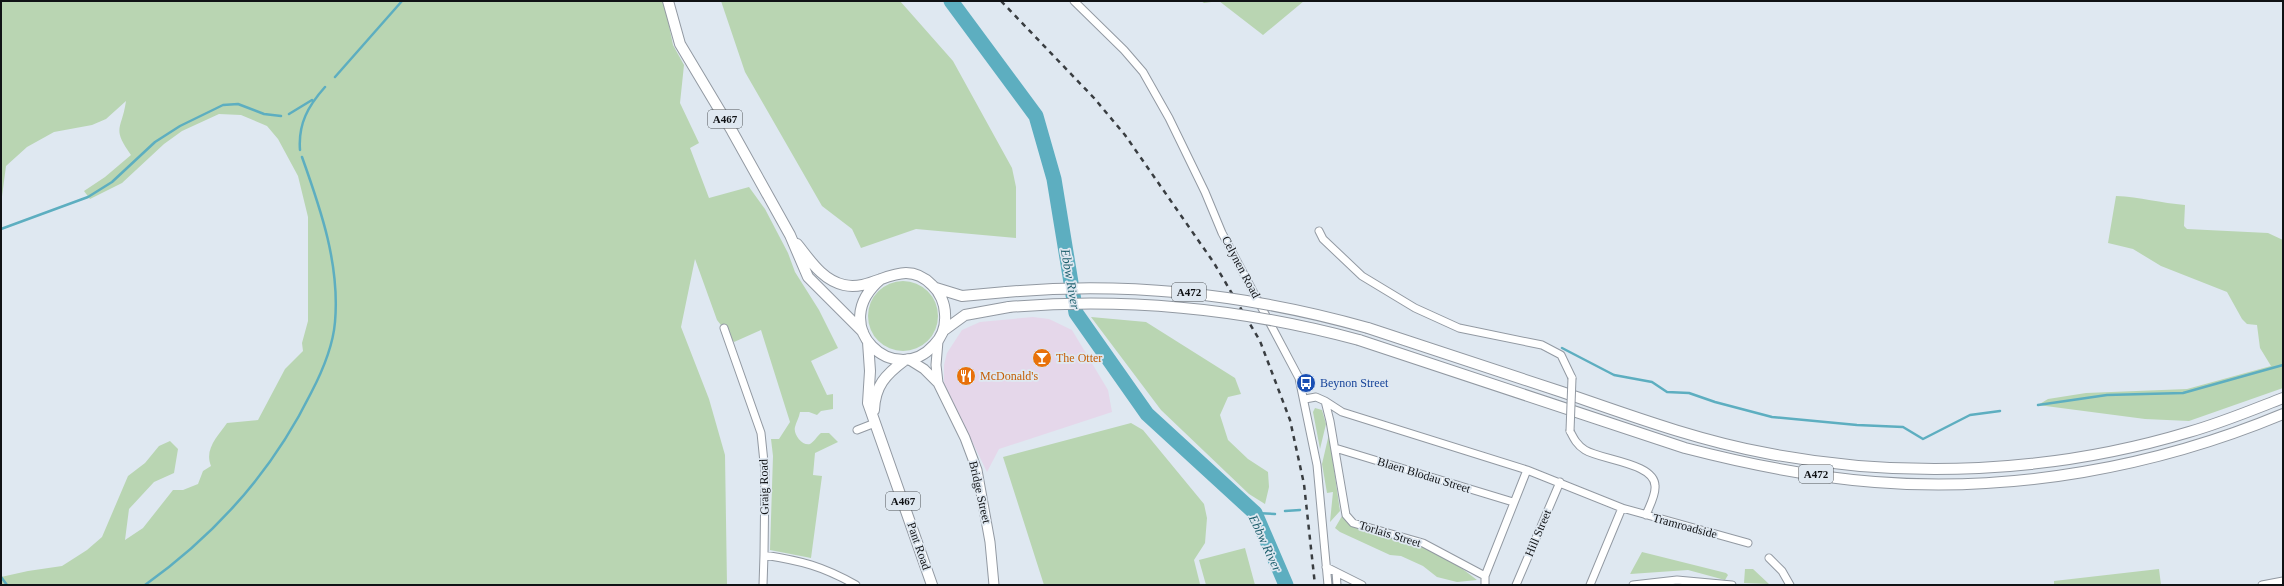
<svg xmlns="http://www.w3.org/2000/svg" width="2284" height="586" viewBox="0 0 2284 586" font-family="Georgia,serif">
  <style>
    .commercial { fill: #e5d7ea }
    .green { fill: #b9d5b2 }
    .lines { fill: none; stroke-linecap: round; stroke-linejoin: round }
    .stream { stroke: #5daec0; stroke-width: 2.5 }
    .river { stroke: #5daec0; stroke-width: 15 }
    .street-casing { stroke: #9299a2; stroke-width: 9 }
    .secondary-casing { stroke: #9299a2; stroke-width: 11 }
    .primary-casing { stroke: #9299a2; stroke-width: 12 }
    .street { stroke: #fff; stroke-width: 7 }
    .secondary { stroke: #fff; stroke-width: 9 }
    .primary { stroke: #fff; stroke-width: 10 }
    .rail { stroke: #393d41; stroke-width: 2.5; stroke-dasharray: 5 5; stroke-linecap: butt }
    .street-bridge-casing { stroke: #9299a2; stroke-width: 9; stroke-linecap: butt }
    .primary-bridge-casing { stroke: #9299a2; stroke-width: 12; stroke-linecap: butt }
    .street-bridge { stroke: #fff; stroke-width: 7 }
    .primary-bridge { stroke: #fff; stroke-width: 10 }
    .labels { text-anchor: middle; stroke-width: 3.5; stroke-linejoin: round; paint-order: stroke }
    .shield { fill: #dfe8f1; stroke: #4e5257; stroke-width: 1 }
    .shield-label { font-size: 11px; font-weight: bold; fill: #101215 }
    .street-label { font-size: 12px; fill: #101215; stroke: #dfe8f1 }
    .food-label { font-size: 12px; fill: #c56008; stroke: #dfe8f1; text-anchor: start }
    .transit-label { font-size: 12px; fill: #164399; stroke: #dfe8f1; text-anchor: start }
    .water-label { font-size: 13px; font-style: italic; fill: #1c5e6c; stroke: #dfe8f1 }
  </style>
  <rect width="100%" height="100%" fill="#dfe8f1"/>
  <!-- commercial -->
  <path class="commercial" d="M1033 317 1049 319 1072 330 1108 390 1112 412 999 449 987 472 944 384V365L947 353 962 330 980 322Z"/>
  <!-- green -->
  <path class="green" d="M1 1H664L673 45 684 65 680 103 699 143 690 148 709 198 749 187 765 209 788 253 795 272 819 310 838 348 811 361 827 395 833 394V409L821 411 817 415 809 412H800C799 418 796 422 795 427 793 434 802 446 810 444 814 442 817 436 821 433H829L838 442 815 453 813 475 822 476 811 558 770 550 773 456 771 439H779L790 422 761 330 734 342 717 320 695 259 681 327 709 399 725 455 727 585H1V577L28 571 62 566 87 550 102 537 128 476 145 463 159 446 170 441 178 449 174 473 154 482 129 509 125 540 143 528 173 490H183L198 484 203 471 211 466C204 449 218 436 227 423L258 420 285 369 303 351 302 343 308 321V217L298 176 278 139 267 126 241 115 219 114 182 131 164 144 122 183 90 199 84 191 105 177 131 155C111 127 122 130 126 101L106 119 92 125 54 132 27 147 6 166 1 204Z
    M721 1H900L953 61 1012 168 1016 187V238L916 229 861 248 852 229 822 206 745 72Z
    M1201 1H1304L1263 35 1219 1 1204 3Z
    M2116 196C2140 197 2161 203 2185 205L2184 226 2187 229 2268 233 2283 240V388L2189 421 2145 419 2038 405 2048 399 2086 393 2187 389 2271 366 2260 348 2257 325 2247 324 2242 319 2227 292 2161 266 2133 249 2108 243Z
    M868 316a35 35 0 1 1 70 0a35 35 0 1 1-70 0Z
    M1091 317 1146 322 1235 378 1241 394 1228 397 1220 415 1228 440 1248 459 1268 472 1269 487 1265 504 1249 494 1161 410Z
    M1315 408 1322 410 1326 424 1320 449 1313 412Z
    M1131 423 1143 430 1204 504 1207 518 1205 543 1194 560 1200 584 1044 585 1003 457Z
    M1329 434 1340 511 1330 522 1333 492 1327 493 1322 464Z
    M1342 516 1351 526 1421 546 1460 567 1477 580 1457 582 1437 577 1423 566 1401 556 1390 555 1340 532 1335 528Z
    M1245 548 1255 585H1206L1199 560Z
    M1642 552 1726 573 1728 575 1725 580 1688 570 1630 574Z
    M1745 569H1753L1769 584 1744 583Z
    M2159 569 2161 585H2054V581Z"/>
  <g class="lines">
    <!-- stream -->
    <path class="stream" d="M335 77 402 1
      M289 114 312 100
      M300 150C298 124 308 106 325 87
      M1 229 88 197 112 182 155 142 180 126 223 105 238 104 264 114 281 116
      M1562 348 1614 375 1652 382 1667 392 1689 393 1715 402 1772 417 1857 425 1903 427 1923 439 1970 415 2000 411
      M2038 405 2107 395 2183 393 2283 365
      M1285 511 1300 510
      M1255 513 1275 514
      M1 577 7 585
      M145 585C215 535 273 470 311 393 322 372 333 346 335 322 340 265 321 210 302 157"/>
    <!-- river -->
    <path class="river" d="M951 1 1036 116 1054 179 1076 313 1147 414 1255 513 1286 585"/>
    <!-- street casing -->
    <g class="street-casing">
      <path id="street" d="M1074 1 1124 50 1143 72 1169 118 1205 192 1222 233 1299 378 1317 465 1328 585
        M1319 231 1323 239 1362 276 1415 308 1459 328 1542 345 1561 355 1572 378
        M724 328 761 433 765 472 764 555C802 561 822 566 856 585
        M1305 399 1316 397 1325 401 1330 421 1346 515 1353 523 1423 543 1485 576V585
        M1325 401 1342 412 1527 470 1622 508 1748 543
        M857 430 875 423
        M1570 431C1574 439 1577 445 1585 450 1601 460 1655 463 1655 486 1656 495 1649 507 1646 515
        M1335 448 1513 502
        M1769 558 1782 571 1790 585
        M1326 567 1362 585
        M1336 572 1337 585
        M1485 576 1527 470
        M763 585 764 555
        M1516 585 1560 482
        M1590 585 1622 508
        M1633 585 1677 580 1732 585
        M2262 585 2283 581"/>
    </g>
    <!-- secondary casing -->
    <g class="secondary-casing">
      <path id="secondary" d="M938 341 936 365 938 383
        M908 359 924 369 938 383 965 438 977 470 990 542 994 585"/>
    </g>
    <!-- primary casing -->
    <g class="primary-casing">
      <path id="primary" d="M668 1 680 44 732 131 790 235 808 277 863 332
        M797 244C810 260 822 280 844 285 876 292 902 255 932 285 940 292 945 304 945 314 946 326 942 337 934 345 895 389 825 326 881 279
        M936 288 962 296 1006 292
        M1368 328C1432 349 1497 370 1562 392 1629 415 1696 440 1766 453 1906 480 2053 473 2189 432 2221 423 2252 410 2283 398
        M943 331 965 315 1009 307
        M1359 340 1685 448C1747 464 1811 477 1875 482 2013 493 2156 467 2283 414
        M868 342 870 371 868 403 932 585
        M874 410C875 386 885 375 905 360"/>
    </g>
    <!-- street -->
    <use href="#street" class="street"/>
    <!-- secondary -->
    <use href="#secondary" class="secondary"/>
    <!-- primary -->
    <use href="#primary" class="primary"/>
    <!-- rail -->
    <path class="rail" d="M1001 1 1094 98 1125 135 1214 263 1260 341 1290 420 1304 484 1315 585"/>
    <!-- street-bridge casing -->
    <g class="street-bridge-casing">
      <path id="street-bridge" d="M1570 431 1572 378"/>
    </g>
    <!-- primary-bridge casing -->
    <g class="primary-bridge-casing">
      <path id="primary-bridge" d="M1006 292C1130 281 1248 294 1368 328
        M1009 307C1128 297 1244 309 1359 340"/>
    </g>
    <!-- street-bridge -->
    <use href="#street-bridge" class="street-bridge"/>
    <!-- primary-bridge -->
    <use href="#primary-bridge" class="primary-bridge"/>
  </g>
  <!-- icons -->
  <defs>
    <g id="bar-disc" transform="scale(1)"><circle r="9.5" fill="#e8710a" stroke="#dfe8f1"/><path d="M-6-5H6L.8 .8V4.5H3.5V6h-7V4.5H-.8V.8Z" fill="#fff"/></g>
    <g id="restaurant-disc" transform="scale(1)"><circle r="9.5" fill="#e8710a" stroke="#dfe8f1"/><path d="M-5-6h1v4h1v-4h1v4h1v-4h1v5L-1.5 .5V6h-2V.5L-5-1ZM5-6V6H3V1.5H1.5Q1.5-4 5-6Z" fill="#fff"/></g>
    <g id="bus-disc" transform="scale(1)"><circle r="9.5" fill="#1a4fb4" stroke="#dfe8f1"/><path d="M-5-6H5V4H4V6H2V4H-2V6H-4V4H-5ZM-3.5-4V0h7V-4ZM-3.5 1.2v1.5H-2V1.2ZM2 1.2v1.5H3.5V1.2Z" fill="#fff"/></g>
  </defs>
  <g fill-rule="evenodd">
    <use href="#bar-disc" x="1042" y="358"/>
    <use href="#restaurant-disc" x="966" y="376"/>
    <use href="#bus-disc" x="1306" y="383"/>
  </g>
  <g class="labels">
    <!-- shield labels -->
    <g class="shield">
      <rect x="708" y="110" width="34" height="18" rx="3"/>
      <rect x="1172" y="283" width="34" height="18" rx="3"/>
      <rect x="1799" y="465" width="34" height="18" rx="3"/>
      <rect x="886" y="492" width="34" height="18" rx="3"/>
    </g>
    <g class="shield-label">
      <text x="725" y="123">A467</text>
      <text x="1189" y="296">A472</text>
      <text x="1816" y="478">A472</text>
      <text x="903" y="505">A467</text>
    </g>
    <!-- street labels -->
    <g class="street-label">
      <text transform="translate(1241 267) rotate(62)" y="4">Celynen Road</text>
      <text transform="translate(1424 475) rotate(17)" y="4">Blaen Blodau Street</text>
      <text transform="translate(764 487) rotate(-91)" y="4">Graig Road</text>
      <text transform="translate(980 492) rotate(77)" y="4">Bridge Street</text>
      <text transform="translate(1685 526) rotate(15)" y="4">Tramroadside</text>
      <text transform="translate(1538 533) rotate(-67)" y="4">Hill Street</text>
      <text transform="translate(1390 534) rotate(17)" y="4">Torlais Street</text>
      <text transform="translate(919 546) rotate(71)" y="4">Pant Road</text>
    </g>
    <!-- food labels -->
    <g class="food-label">
      <text x="1056" y="362">The Otter</text>
      <text x="980" y="380">McDonald's</text>
    </g>
    <!-- transit labels -->
    <g class="transit-label">
      <text x="1320" y="387">Beynon Street</text>
    </g>
    <!-- water labels -->
    <g class="water-label">
      <text transform="translate(1071 279) rotate(80)" y="5">Ebbw River</text>
      <text transform="translate(1266 543) rotate(65)" y="5">Ebbw River</text>
    </g>
  </g>
  <!-- border -->
  <rect width="2284" height="586" fill="none" stroke="#101215" stroke-width="4"/>
</svg>
